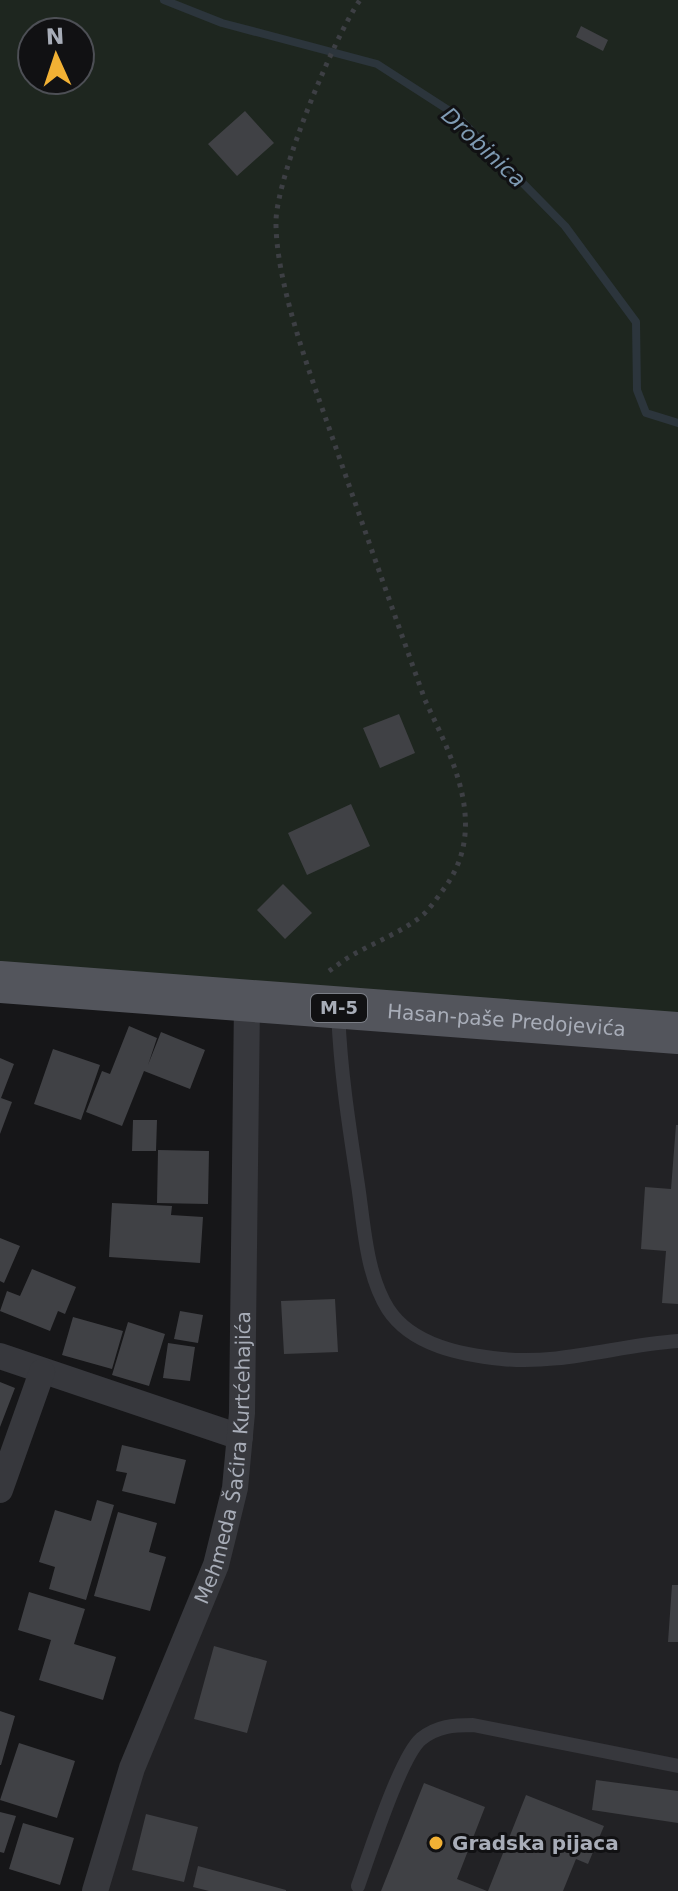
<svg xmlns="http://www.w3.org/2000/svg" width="678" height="1891" viewBox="0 0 678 1891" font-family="'DejaVu Sans',sans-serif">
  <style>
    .built { fill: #222225 }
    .green { fill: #1e261f; fill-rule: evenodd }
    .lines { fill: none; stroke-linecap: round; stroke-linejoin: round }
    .stream { stroke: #2c353c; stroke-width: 8 }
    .building { fill: #404145 }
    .path { stroke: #3d3f44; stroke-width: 5; stroke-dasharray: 4 6; stroke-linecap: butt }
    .lane { stroke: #37383d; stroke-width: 14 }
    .street { stroke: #37383d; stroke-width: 26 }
    .primary { stroke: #53555c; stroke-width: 42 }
    .poi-dot { fill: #f2b134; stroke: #111113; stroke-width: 3 }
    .labels { text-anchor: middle; stroke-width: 6; stroke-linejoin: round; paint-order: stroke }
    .shield { fill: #111113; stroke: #7b7e86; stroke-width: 2 }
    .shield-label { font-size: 18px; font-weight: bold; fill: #a8adb8 }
    .street-label { font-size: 20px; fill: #a8adb8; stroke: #111113 }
    .poi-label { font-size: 20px; font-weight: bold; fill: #a8adb8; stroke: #111113; text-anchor: start }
    .water-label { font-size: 22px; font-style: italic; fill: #7f9bb3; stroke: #111113 }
  </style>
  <rect width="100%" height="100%" fill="#161618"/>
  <!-- built -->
  <path class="built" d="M247 1002 678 1033V1891H95L235 1488Z"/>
  <!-- green -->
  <path class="green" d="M0 0H678V1032L0 982ZM32 32H80V80H32Z"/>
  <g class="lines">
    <!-- stream -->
    <path class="stream" d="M164 0 222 23 377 64 456 115 565 226 636 322 637 390 646 413 678 423"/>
  </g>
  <!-- building -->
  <path class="building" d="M581 26 608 40 603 51 576 37Z
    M245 111 274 143 237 176 208 144Z
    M399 714 415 753 380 768 363 728Z
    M351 804 370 846 307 875 288 833Z
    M283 884 312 913 285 939 257 910Z
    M129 1026 157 1038 148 1065 161 1032 205 1050 190 1089 144 1071 122 1126 86 1112 102 1071 110 1074Z
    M53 1049 100 1065 81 1120 34 1104Z
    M0 1058 14 1064 1 1098 12 1102 0 1134Z
    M133 1120H157L156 1151H132Z
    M676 1125H678V1304L662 1303 666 1251 641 1249 645 1187 671 1189Z
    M158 1150 209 1151 208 1204 157 1203Z
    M112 1203 172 1206 171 1215 203 1217 200 1263 109 1257Z
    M0 1238 20 1246 4 1283 0 1281Z
    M32 1269 76 1287 65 1314 58 1311 50 1331 0 1311 7 1291 20 1296Z
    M335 1299 338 1352 284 1354 281 1301Z
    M180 1311 203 1315 198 1343 174 1339Z
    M73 1317 123 1331 112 1369 62 1355Z
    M128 1322 165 1334 149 1386 112 1375Z
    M168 1343 195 1347 190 1381 163 1378Z
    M0 1382 15 1388 0 1427Z
    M122 1445 186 1460 175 1504 122 1491 127 1473 116 1471Z
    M97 1500 114 1505 86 1600 49 1589 55 1567 39 1562 55 1510 91 1521Z
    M118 1512 157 1523 149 1552 166 1557 150 1611 94 1596Z
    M672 1585H678V1642H668Z
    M29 1592 85 1609 74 1644 116 1657 103 1700 39 1680 51 1640 18 1630Z
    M214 1646 267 1661 247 1733 194 1719Z
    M0 1711 15 1716 1 1765H0Z
    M19 1743 75 1761 57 1818 0 1800Z
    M596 1780 678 1791V1823L592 1810Z
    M424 1783 485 1807 457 1879 487 1891H381Z
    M526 1795 604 1826 588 1864 576 1859 563 1891H488Z
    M0 1812 16 1816 4 1853 0 1852Z
    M146 1814 198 1827 184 1882 132 1870Z
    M23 1823 74 1838 60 1885 9 1869Z
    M198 1866 286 1890V1891H209L193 1887Z"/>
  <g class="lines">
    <!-- path -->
    <path class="path" d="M329 971C339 964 349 956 360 951 382 939 405 930 424 914 431 907 437 898 443 890 490 828 453 760 425 700 392 608 360 517 328 425 308 368 275 279 276 220 278 173 333 39 360 0"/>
    <!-- lane -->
    <path class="lane" d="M338 1009C340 1069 349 1126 358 1185 364 1225 366 1274 388 1309 412 1346 463 1355 502 1359 561 1365 619 1345 678 1341
      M358 1886C369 1856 400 1757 421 1739 437 1726 454 1725 473 1725L678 1766"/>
    <!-- street -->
    <g class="street">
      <path d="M0 1356 240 1437"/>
      <path d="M0 1490 42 1372"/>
      <path id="s1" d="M95 1891 132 1768 216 1565 235 1488 242 1413 247 1002"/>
    </g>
    <!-- primary -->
    <path class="primary" id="s2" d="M0 982 678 1033"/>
  </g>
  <!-- markers -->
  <circle class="poi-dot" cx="436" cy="1843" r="8"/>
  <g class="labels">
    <!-- shield labels -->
    <rect class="shield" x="311" y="994" width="56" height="28" rx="6"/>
    <g class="shield-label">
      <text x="339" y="1014">M-5</text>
    </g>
    <!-- street labels -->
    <g class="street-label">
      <text dy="7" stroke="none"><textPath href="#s2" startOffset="508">Hasan-paše Predojevića</textPath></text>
      <text dy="7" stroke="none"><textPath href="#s1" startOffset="456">Mehmeda Šaćira Kurtćehajića</textPath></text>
    </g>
    <!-- poi labels -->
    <g class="poi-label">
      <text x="452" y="1850">Gradska pijaca</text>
    </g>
    <!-- water labels -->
    <g class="water-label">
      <text transform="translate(484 147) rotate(43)" y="8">Drobinica</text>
    </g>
  </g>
  <!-- north arrow -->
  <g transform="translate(56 56) rotate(357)"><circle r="38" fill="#111113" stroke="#4d4f55" stroke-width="2"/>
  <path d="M0-6L14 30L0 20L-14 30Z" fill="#f2b134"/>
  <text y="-12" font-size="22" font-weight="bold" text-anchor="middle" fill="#a8adb8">N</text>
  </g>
</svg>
